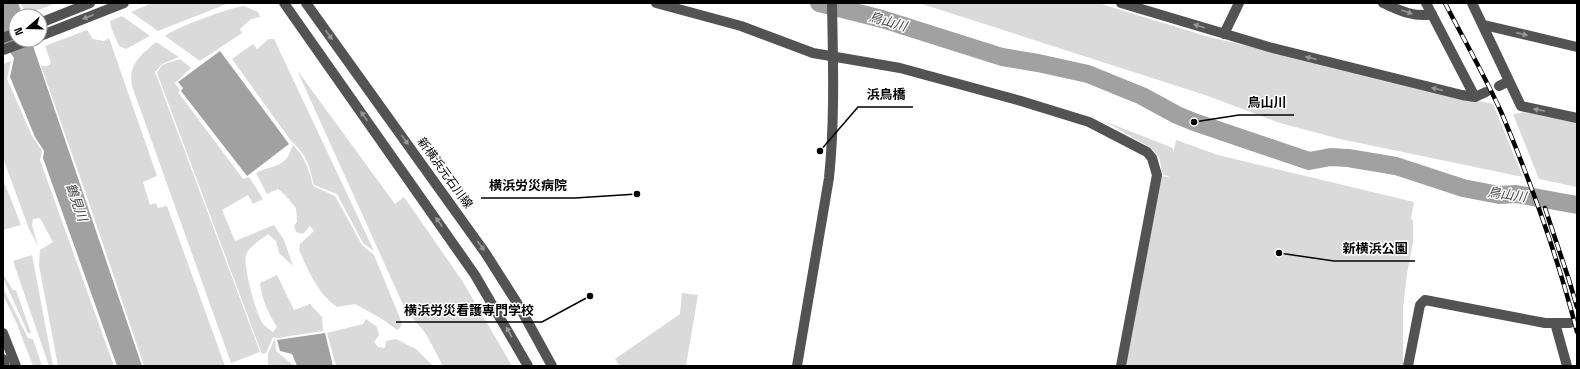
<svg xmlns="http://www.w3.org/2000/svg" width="1580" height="369" viewBox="0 0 1580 369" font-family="'Space Grotesk','Noto Sans JP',sans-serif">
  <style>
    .green { fill: #dadada }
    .water { fill: #a1a1a1 }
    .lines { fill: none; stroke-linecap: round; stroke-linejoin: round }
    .river { stroke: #a1a1a1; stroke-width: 18 }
    .minor { stroke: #535353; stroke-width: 10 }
    .rail-casing { stroke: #000; stroke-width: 4.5 }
    .rail { stroke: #fff; stroke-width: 3; stroke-dasharray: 9; stroke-linecap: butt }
    .oneway { fill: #989898 }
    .labels { text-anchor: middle; stroke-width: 3; stroke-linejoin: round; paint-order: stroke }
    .street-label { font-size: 12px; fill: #000; stroke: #fff }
    .water-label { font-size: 13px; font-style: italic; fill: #424242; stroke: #fff }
    .leader { fill: none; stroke: #000; stroke-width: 1.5 }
    .callout-dot { fill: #000; stroke: #fff; stroke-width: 1.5 }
    .callout-label { font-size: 13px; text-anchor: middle; font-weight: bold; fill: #000; stroke: #fff; stroke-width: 3; stroke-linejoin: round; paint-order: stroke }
  </style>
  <rect width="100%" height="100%" fill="#fff"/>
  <!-- green -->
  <path class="green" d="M21 3H56L26 15Z
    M152 3H229L158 31 131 12Z
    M919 3H1098L1209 37 1493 104 1523 177 1340 139 1280 123 1208 96Z
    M244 6 258 12 260 17 251 19 240 29 242 33 200 61 165 36C177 27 228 8 244 6Z
    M122 16 150 36 126 49 119 46 112 30 110 21Z
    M87 30 93 39 104 41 109 38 157 176 143 182 150 205 156 203 158 208 167 206 225 366H144L86 194 41 66H47L51 63 45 46Z
    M269 39H274L374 251 363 243 337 194 314 185C309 165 307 155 291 141L232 59 253 44 257 49Z
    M156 42 179 57 162 64 155 72 260 352 231 363 132 86C128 64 141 55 156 42Z
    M180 59 191 68 175 83 180 90 178 92 243 179 249 177 263 199 253 204 248 195 222 210 235 241 274 225 284 240 293 266 279 253 276 241 268 234C261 240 249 246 246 255 243 267 256 314 263 324 265 327 270 329 273 332L277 327C268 313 262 300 260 283L277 275 294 310 310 304 322 317 323 331 277 338 273 337 266 353 262 354 157 73 162 65Z
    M11 61 7 79 32 136 42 151 40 160 114 366H58L39 265 40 250 53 242 40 218 33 219 32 225 38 246 29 229 3 158V64Z
    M297 70 395 204 404 197 463 282 512 366H443L426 334 405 309Z
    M1526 112 1577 122V187L1539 179 1513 114Z
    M1104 121 1173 148V153L1176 140 1218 155 1414 202 1411 218 1413 221V243L1407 274 1403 308V366H1124L1162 176 1168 177 1169 176 1163 175 1159 157 1151 148Z
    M293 145C305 157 309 170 313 186L335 196 362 245 374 255 402 323 400 328 397 330 382 319 355 304 337 307C318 294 308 270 299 250L300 244 314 231 310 226 303 234 296 232 294 226 297 222 296 208 285 195 278 189 267 194 256 173C266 167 278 168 286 159 289 156 291 149 293 145Z
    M3 179 21 225 3 230Z
    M32 255 53 366H49L13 261Z
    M3 274 13 290H16L31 333H28L3 278Z
    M3 288 28 338 33 339 42 366H33L16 322 3 295Z
    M682 293 698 295 686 366H620L615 359 680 314Z
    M366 319 377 327 379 335 374 342 378 347 385 348 386 341 396 339 416 349 433 366H336L327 333 363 324Z
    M275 338 276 351 294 366H268V354Z"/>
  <!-- water -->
  <path class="water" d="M3 3H18L23 16H16V40H31L142 366H117L43 158 44 151 35 137 10 77 14 58 3 42Z
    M220 51 289 144 247 176 181 91 183 88 178 82Z
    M325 333 333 366H297L292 354 280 351 277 340Z"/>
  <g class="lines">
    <!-- river -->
    <path class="river" d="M819 3 882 19 1002 57 1038 63 1088 74 1142 96 1177 115 1194 122 1309 161 1331 157 1348 158 1396 166 1463 188 1499 195 1516 194 1577 205"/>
    <!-- minor -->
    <path class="minor" d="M284 3 475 275 528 366
      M306 3 486 254 519 306 552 366
      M656 3 741 26 813 53 900 68 1021 101 1089 122 1147 152 1152 158 1157 175 1121 366
      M1121 3 1269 47 1462 95 1475 97 1486 92
      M1383 3C1399 10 1414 18 1432 14
      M1426 3 1475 97
      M1472 3 1521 106 1577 118
      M40 23 90 3
      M1484 25 1577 47
      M1224 34 1239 3
      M40 36 124 3
      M3 38 16 33
      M3 50 30 40
      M1499 86 1509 81
      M1555 323 1567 366
      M3 333 16 366
      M3 359 5 366
      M797 366 829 178C835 120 833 61 832 3
      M1408 366 1420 305 1425 300 1545 323H1570"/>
    <!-- rail casing -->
    <g class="rail-casing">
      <path id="rail" d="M1445 3C1464 40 1485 76 1502 114 1532 185 1558 258 1577 332
        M1545 208 1569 280 1577 307"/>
    </g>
    <!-- rail -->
    <use href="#rail" class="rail"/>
  </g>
  <!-- one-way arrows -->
  <defs><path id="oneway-solid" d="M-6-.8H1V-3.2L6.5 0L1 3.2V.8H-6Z"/></defs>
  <g class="oneway">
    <use href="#oneway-solid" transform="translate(1407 12) rotate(20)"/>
    <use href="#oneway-solid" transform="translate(88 17) rotate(159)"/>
    <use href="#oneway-solid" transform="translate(1199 26) rotate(-163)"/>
    <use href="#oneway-solid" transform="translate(1522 34) rotate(13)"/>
    <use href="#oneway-solid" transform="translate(329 35) rotate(54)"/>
    <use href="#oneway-solid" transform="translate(1311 58) rotate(-166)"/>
    <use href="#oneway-solid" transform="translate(1437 89) rotate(-166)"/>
    <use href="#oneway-solid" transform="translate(1539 110) rotate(-169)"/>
    <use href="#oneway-solid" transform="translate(364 116) rotate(-125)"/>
    <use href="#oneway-solid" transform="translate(405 140) rotate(54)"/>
    <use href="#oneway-solid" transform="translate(439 222) rotate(-125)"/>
    <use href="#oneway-solid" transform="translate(481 246) rotate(55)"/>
    <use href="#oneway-solid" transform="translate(509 332) rotate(-119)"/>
  </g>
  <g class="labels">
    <!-- street labels -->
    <g class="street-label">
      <text transform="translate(445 173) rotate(54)" y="4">新横浜元石川線</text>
    </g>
    <!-- water labels -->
    <g class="water-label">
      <text transform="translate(888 21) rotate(16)" y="5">鳥山川</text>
      <text transform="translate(1507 194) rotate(8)" y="5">鳥山川</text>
      <text transform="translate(77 202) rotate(71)" y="5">鶴見川</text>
    </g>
  </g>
  <!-- callouts -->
  <path class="leader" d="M820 151L858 107H913M1194 122L1239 115H1294M637 194L575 198H481M1279 253L1334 261H1415M590 296L542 322H396"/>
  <g class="callout-dot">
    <circle cx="820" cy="151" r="4"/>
    <circle cx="1194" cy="122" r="4"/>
    <circle cx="637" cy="194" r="4"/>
    <circle cx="1279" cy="253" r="4"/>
    <circle cx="590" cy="296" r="4"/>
  </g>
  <g class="callout-label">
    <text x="886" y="99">浜鳥橋</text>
    <text x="1267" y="107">鳥山川</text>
    <text x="528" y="190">横浜労災病院</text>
    <text x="1375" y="253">新横浜公園</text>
    <text x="469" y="315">横浜労災看護専門学校</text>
  </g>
  <!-- border -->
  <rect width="1580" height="369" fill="none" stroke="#000000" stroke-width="8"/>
  <!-- north arrow -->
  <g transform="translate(28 28) rotate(250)"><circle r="19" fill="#ffffff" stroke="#999999"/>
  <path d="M0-3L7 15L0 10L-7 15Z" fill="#000000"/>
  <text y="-6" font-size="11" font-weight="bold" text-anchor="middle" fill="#000000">N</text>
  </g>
</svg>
